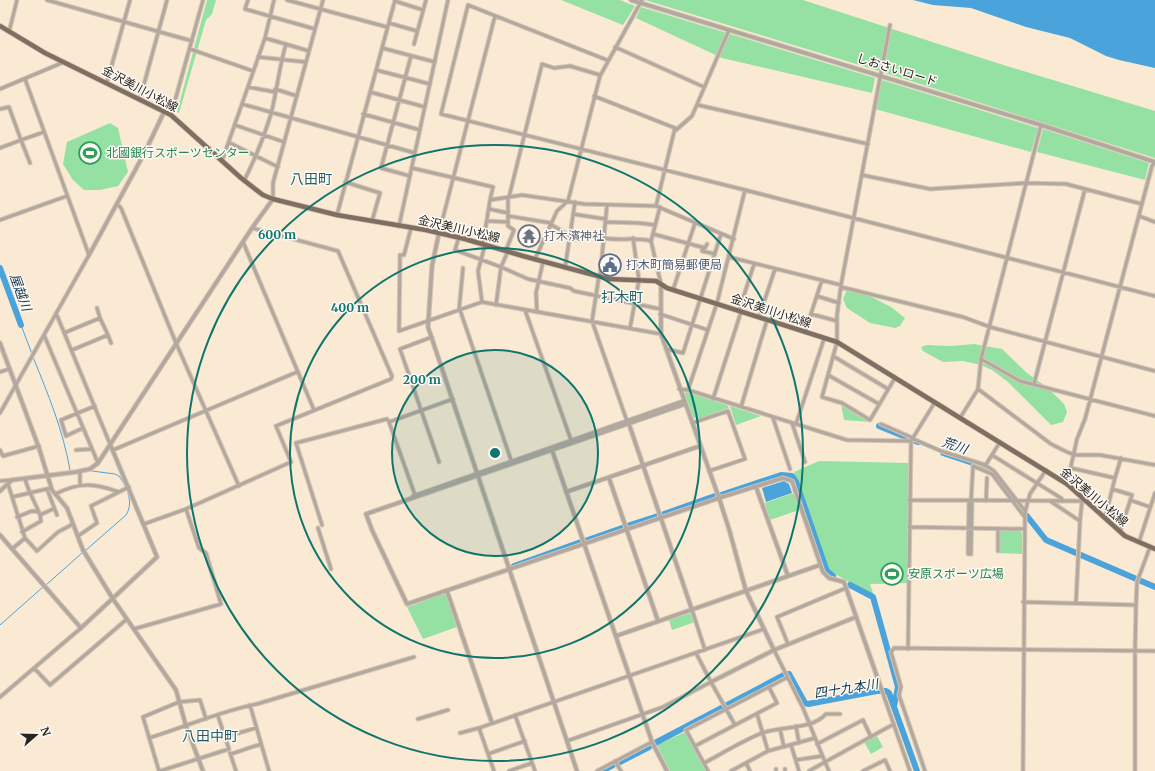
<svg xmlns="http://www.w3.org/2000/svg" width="1155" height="771" viewBox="0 0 1155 771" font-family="Merriweather,'Noto Sans JP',serif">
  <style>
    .green { fill: #94e1a3 }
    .water { fill: #4ba3dc }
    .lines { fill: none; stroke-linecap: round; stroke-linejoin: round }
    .stream { stroke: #4ba3dc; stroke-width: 1 }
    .river { stroke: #4ba3dc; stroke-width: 6 }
    .minor-casing { stroke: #d5c6b2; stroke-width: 5 }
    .tertiary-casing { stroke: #d5c6b2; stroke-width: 5.5 }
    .primary-casing { stroke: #d5c6b2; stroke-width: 6 }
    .minor { stroke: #b2a8a0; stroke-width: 3 }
    .tertiary { stroke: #b2a8a0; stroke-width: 3.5 }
    .primary { stroke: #806e62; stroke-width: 4.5 }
    .ring { fill: none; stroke: #0f766e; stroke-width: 2 }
    .labels { text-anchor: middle; stroke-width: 3; stroke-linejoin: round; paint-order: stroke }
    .street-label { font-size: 12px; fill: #2a241c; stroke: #fdf9f5 }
    .leisure-label { font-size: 12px; fill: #27864d; stroke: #fdf9f5; text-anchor: start }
    .worship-label { font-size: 12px; fill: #5b616d; stroke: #fdf9f5; text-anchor: start }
    .service-label { font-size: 12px; fill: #4e5e75; stroke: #fdf9f5; text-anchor: start }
    .water-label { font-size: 13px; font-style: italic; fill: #133850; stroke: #fdf9f5 }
    .quarter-label { font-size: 14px; fill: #255f63; stroke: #fdf9f5 }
    .centre { fill: #0f766e; stroke: #fdf9f5; stroke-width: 2 }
    .ring-label { font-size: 12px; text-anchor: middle; font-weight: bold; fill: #0f766e; stroke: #fdf9f5; stroke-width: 3; stroke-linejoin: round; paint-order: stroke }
  </style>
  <rect width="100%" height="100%" fill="#faead3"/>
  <!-- green -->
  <path class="green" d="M207 0H216L212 14 206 20 179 113 177 112Z
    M561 0H620L635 6 623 25Z
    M645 0H803L997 63 1155 111V158L866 67Z
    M641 7 875 78 872 93 722 58 636 18Z
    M882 80 1038 128 1031 152 875 109Z
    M110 123 118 128 128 172 118 186 100 190H84L73 180 63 164 67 142Z
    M1043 129 1149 163 1145 180 1037 152Z
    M854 288 891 307 905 318 900 326 895 328 870 323 847 308 843 299 847 290Z
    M974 344 1002 349 1027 373 1048 388 1064 404 1067 412 1063 422 1051 425 1008 382 992 370 981 365 963 361 943 362 923 351 921 347 927 345 951 346Z
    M686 392 727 405 729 408 698 419 693 417 685 394Z
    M841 404 871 422 844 420Z
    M730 406 761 416 736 425Z
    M819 461 909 463 907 583 870 584 874 596 828 570 794 472Z
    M794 493 799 510 770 520 765 503Z
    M999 531H1020L1022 533V554L998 553Z
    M446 593 457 627 423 639 407 607Z
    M691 613 695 622 672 630 669 620Z
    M685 732 706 771H670L657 745Z
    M877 736 883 747 871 754 864 742Z"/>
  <!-- water -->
  <path class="water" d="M913 0H1155V68L1119 60 1106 56 1070 38 1026 27 971 8 933 5Z
    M784 481 789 484 792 493 766 502 762 488Z"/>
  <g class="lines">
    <!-- stream -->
    <path class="stream" d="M21 325 32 354
      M33 357C48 394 63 430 70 470
      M85 551 126 515C134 503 127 487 119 476L115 474 92 471
      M46 585 82 553
      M0 625 43 587"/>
    <!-- river -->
    <path class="river" d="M0 268 21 325
      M879 426 918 442
      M943 453 985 467 993 472 1014 499
      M721 495 781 475 792 476 796 482 825 566 827 571 833 576
      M1016 503 1022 510
      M664 514 715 496
      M1027 516 1046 540 1155 587
      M627 526 658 516
      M585 541 622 528
      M514 566 581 542
      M850 585 873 597 898 687 894 706
      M789 674 805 703 808 704 877 691H886L889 693 917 771
      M655 743 784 675
      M620 762 649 747
      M602 771 613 765"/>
    <!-- minor casing -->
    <g class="minor-casing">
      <path id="minor" d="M47 0 192 41
        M248 0 245 9 315 29
        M287 0 387 27
        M395 1 423 10
        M389 23 417 31
        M890 25 841 285 837 315V342L822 397 842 403 870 420 895 378
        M9 32 17 0
        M265 38 309 51
        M414 44 426 0
        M615 47 704 87
        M382 48 435 62
        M190 49 253 71
        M258 57 306 62
        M607 60 468 5 441 114 745 190 1155 296
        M376 70 430 84
        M107 82 130 0
        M248 87 275 92
        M0 89 64 62
        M275 89 297 96
        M370 92 425 107
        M594 96 675 128
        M140 99 167 0
        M242 104 415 153
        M698 105 868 144
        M0 109 9 107 21 140 0 148
        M363 114 420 130
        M171 115 203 0
        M235 125 284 142
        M675 128 676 130 692 116 729 30
        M230 143 278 167
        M222 161 265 38 274 0
        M30 163 21 140 44 132
        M412 168 493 187 490 200
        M862 175 930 189 1026 183 1066 184 1142 204
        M410 176 381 168 411 56
        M244 181C255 159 264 137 271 114 277 91 279 67 286 44
        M345 182 380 193 372 221
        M509 197 542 64 554 68 570 66 600 75
        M273 199V183L323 0
        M117 204 121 208 176 343 239 486
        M656 206 675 128
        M660 207 651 241 661 284
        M489 209 508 213
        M573 214 605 219
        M337 215 395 0
        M508 216 551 223
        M1139 216 1155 222
        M0 220 67 196
        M487 221 508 222
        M605 222 639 223 655 225
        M550 224 569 235
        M399 226 448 0
        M411 228 404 255H400L399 331 482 302 661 334
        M439 233 495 16
        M653 234 705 248 707 244
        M459 237 455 250 501 267
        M603 238C619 241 635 237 651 241
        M569 239 580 240 589 235 603 236
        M243 242 314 410
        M483 244 490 200 522 195 584 204 656 206 734 239
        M703 247 702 251 715 254
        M506 250 514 230 508 226V197
        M729 257 841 285
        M535 259 557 211 568 201 600 76 642 0
        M501 267 528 279 570 288 574 291 660 309
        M565 268 575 202
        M599 276 592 321 627 421
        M600 277 607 205
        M841 287 963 317 990 327 1155 371
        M673 290 695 223
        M817 296 839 303
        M482 302 478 271 485 245
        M496 305 501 267 508 251
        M97 308 100 318
        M459 310 463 268
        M460 310 511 460
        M525 310 571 440
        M739 311 754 264
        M537 312 536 293 543 262
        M56 313 110 444
        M660 314 708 330
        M811 314 837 321
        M759 317 775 269
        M630 328 639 280 633 238
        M805 332 822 280
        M64 333 100 318 108 335 72 350
        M44 335 98 463
        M108 335 111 343
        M432 337 400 349 439 462
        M666 349 683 353 721 234
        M833 356 888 389
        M981 359 1020 381 1155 416
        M0 372 9 369
        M828 375 879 404
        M1034 384 1085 189
        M679 389 688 390 847 440 911 441 935 402
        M978 389 1051 444 1067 452 1075 455H1100L1155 465
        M688 390 717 303 745 190
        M713 399 741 312
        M741 407 767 320
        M0 413 89 255 25 79
        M773 418 790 469
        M960 418 978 389 981 359 1041 125
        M692 423 728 411 745 459 709 471
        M792 423 805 462
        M796 424 824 339
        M881 424 913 438
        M83 428 66 436 61 420 95 406
        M913 439 941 451 985 465 994 471 1025 511
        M0 450 3 456 39 446
        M76 450 92 449
        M113 450 297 372
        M992 455 1061 498 1063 501
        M985 466 1000 442
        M1071 468 1115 478 1105 518
        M1115 478 1121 458
        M25 479C29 493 35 502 40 515L53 509
        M0 481 12 480
        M8 484 25 538
        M1067 484 1077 439 1085 419 1152 166 1155 162
        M80 485V472
        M47 489 57 515
        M1112 489 1132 495 1120 532
        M55 494C80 482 93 483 119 492
        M415 495 389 422 453 399
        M413 496 683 401
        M12 497 51 488
        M909 500 1086 501
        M1130 500 1150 507
        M969 501 968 554H971
        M971 501 973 466 992 474 1024 516
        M986 501 987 478
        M1050 501 1080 521 1082 502
        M17 517 32 511 39 512
        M144 524 186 509 291 462 276 426 391 379 392 376 338 251 252 228
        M322 525 296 443 387 419 389 422
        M909 527 1025 529
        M318 528 331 569
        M22 532 41 521 40 515
        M78 536 97 523 91 506 129 487
        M1139 542 1155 493
        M12 549 25 538 37 551 58 532 73 524
        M998 551V529
        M971 554 972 501
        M1023 602 1136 605 1135 651V771
        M1076 602 1080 521
        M1136 605 1137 582 1150 547
        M692 610 705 650
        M134 629 221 604 206 553 199 548 186 509
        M788 644 777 617 846 588
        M908 649 911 441
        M774 650 803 708 825 762 894 724
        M696 653 711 682
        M34 668 50 685 127 619
        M881 688 910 771
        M0 697 81 628
        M250 705 269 771
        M515 715 535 771
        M418 719 448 710
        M796 726 799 743
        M780 729 784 747
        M460 733 479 728
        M225 737 256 728
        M149 738C185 727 220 711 257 704L414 657
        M567 741 663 707 711 682 735 725
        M817 744 863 720 871 737
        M791 745 799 771
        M695 746 777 703 769 687
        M768 751 815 738
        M230 753 236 771
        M231 754 261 744
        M488 754 525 741
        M796 760 822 756
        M615 761 621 771
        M704 763C723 753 742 741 762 733 781 726 812 730 826 714H840
        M746 763 750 771
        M776 769V771
        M785 769V771
        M159 771 143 717 179 702 200 700 206 719
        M160 771 229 749 218 716
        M494 771 479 728 764 629
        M509 771 532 763
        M597 771 652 742
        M708 771 686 730 788 677
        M731 771 768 751 757 714
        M809 771 825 762 829 771
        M863 771 885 760 890 771
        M925 771 899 695 901 687 891 652 894 648 1155 651
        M1023 771 1025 512 1030 494 1046 470"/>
    </g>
    <!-- tertiary casing -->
    <g class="tertiary-casing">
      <path id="tertiary" d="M631 0 1041 125 1155 162
        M439 233 432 266 428 327 577 771
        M89 255 145 152 164 112
        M661 284V334L719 498 783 478 792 481 823 572 829 578 844 582 881 688
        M0 343 39 448 52 490 67 508 83 550 113 599 176 690 186 726 203 771
        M685 404 366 514 372 530 407 604 719 498 729 529 746 591 774 650
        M629 424 692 610
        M552 450 652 742 667 771
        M609 478 658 621
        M756 487 788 576
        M0 491 12 480 76 472 90 469 98 463 252 228 273 199
        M566 492 700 446
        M0 535 81 628 157 557 110 444
        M447 591 492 723
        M616 636 820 565
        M711 682 774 650 856 617"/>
    </g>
    <!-- primary casing -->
    <g class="primary-casing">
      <path id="primary" d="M0 26 45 53 171 115 241 178 263 195 273 199 337 215 426 230 465 239 523 256 609 279 656 281 667 288 837 342 1067 484 1125 536 1155 549"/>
    </g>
    <!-- minor -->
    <use href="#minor" class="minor"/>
    <!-- tertiary -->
    <use href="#tertiary" class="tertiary"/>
    <!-- primary -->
    <use href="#primary" class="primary"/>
  </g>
  <!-- distance rings -->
  <circle cx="495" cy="453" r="103" fill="#0f766e" fill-opacity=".12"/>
  <g class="ring">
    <circle cx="495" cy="453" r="103"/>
    <circle cx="495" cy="453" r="205"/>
    <circle cx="495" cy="453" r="308"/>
  </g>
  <!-- icons -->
  <defs>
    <g id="stadium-ring" transform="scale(1.15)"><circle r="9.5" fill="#fdf9f5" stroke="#2e9e5b" stroke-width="1.5"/><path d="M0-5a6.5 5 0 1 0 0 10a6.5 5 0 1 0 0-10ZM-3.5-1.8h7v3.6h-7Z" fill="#2e9e5b"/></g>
    <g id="temple-ring" transform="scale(1.15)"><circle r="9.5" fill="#fdf9f5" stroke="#6b7280" stroke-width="1.5"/><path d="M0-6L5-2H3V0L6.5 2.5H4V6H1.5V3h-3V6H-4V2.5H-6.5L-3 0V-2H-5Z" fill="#6b7280"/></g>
    <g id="civic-ring" transform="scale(1.15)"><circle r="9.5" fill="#fdf9f5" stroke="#5c6f8a" stroke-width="1.5"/><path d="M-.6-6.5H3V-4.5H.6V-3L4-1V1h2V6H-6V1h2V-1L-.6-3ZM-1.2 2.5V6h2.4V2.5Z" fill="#5c6f8a"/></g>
  </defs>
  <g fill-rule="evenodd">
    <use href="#stadium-ring" x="90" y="153"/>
    <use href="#temple-ring" x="529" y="236"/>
    <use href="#civic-ring" x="610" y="265"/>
    <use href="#stadium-ring" x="892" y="574"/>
  </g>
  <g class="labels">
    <!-- street labels -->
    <g class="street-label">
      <text transform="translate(897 70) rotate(17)" y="4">しおさいロード</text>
      <text transform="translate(140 89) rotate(28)" y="4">金沢美川小松線</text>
      <text transform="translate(459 229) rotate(13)" y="4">金沢美川小松線</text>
      <text transform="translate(771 311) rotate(18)" y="4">金沢美川小松線</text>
      <text transform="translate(1094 497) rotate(40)" y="4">金沢美川小松線</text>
    </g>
    <!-- leisure labels -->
    <g class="leisure-label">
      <text x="106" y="157">北國銀行スポーツセンター</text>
      <text x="908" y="578">安原スポーツ広場</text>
    </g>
    <!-- worship labels -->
    <g class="worship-label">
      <text x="544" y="240">打木濱神社</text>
    </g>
    <!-- service labels -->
    <g class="service-label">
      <text x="626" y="269">打木町簡易郵便局</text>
    </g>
    <!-- water labels -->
    <g class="water-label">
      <text transform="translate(21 292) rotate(70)" y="5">屋越川</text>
      <text transform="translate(955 445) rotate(19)" y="5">荒川</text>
      <text transform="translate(846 688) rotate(-9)" y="5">四十九本川</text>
    </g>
    <!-- quarter labels -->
    <g class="quarter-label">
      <text x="311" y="184">八田町</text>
      <text x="622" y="302">打木町</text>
      <text x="210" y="741">八田中町</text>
    </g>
  </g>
  <circle cx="495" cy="453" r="6" class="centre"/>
  <g class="ring-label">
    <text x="277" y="239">600 m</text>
    <text x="350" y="312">400 m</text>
    <text x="422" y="384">200 m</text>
  </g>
  <!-- north arrow -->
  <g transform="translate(36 735) rotate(70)" stroke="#fdf9f5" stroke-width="3" paint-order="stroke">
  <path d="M0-3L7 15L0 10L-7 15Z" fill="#2a241c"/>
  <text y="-6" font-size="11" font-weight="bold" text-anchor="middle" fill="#2a241c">N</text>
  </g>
</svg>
